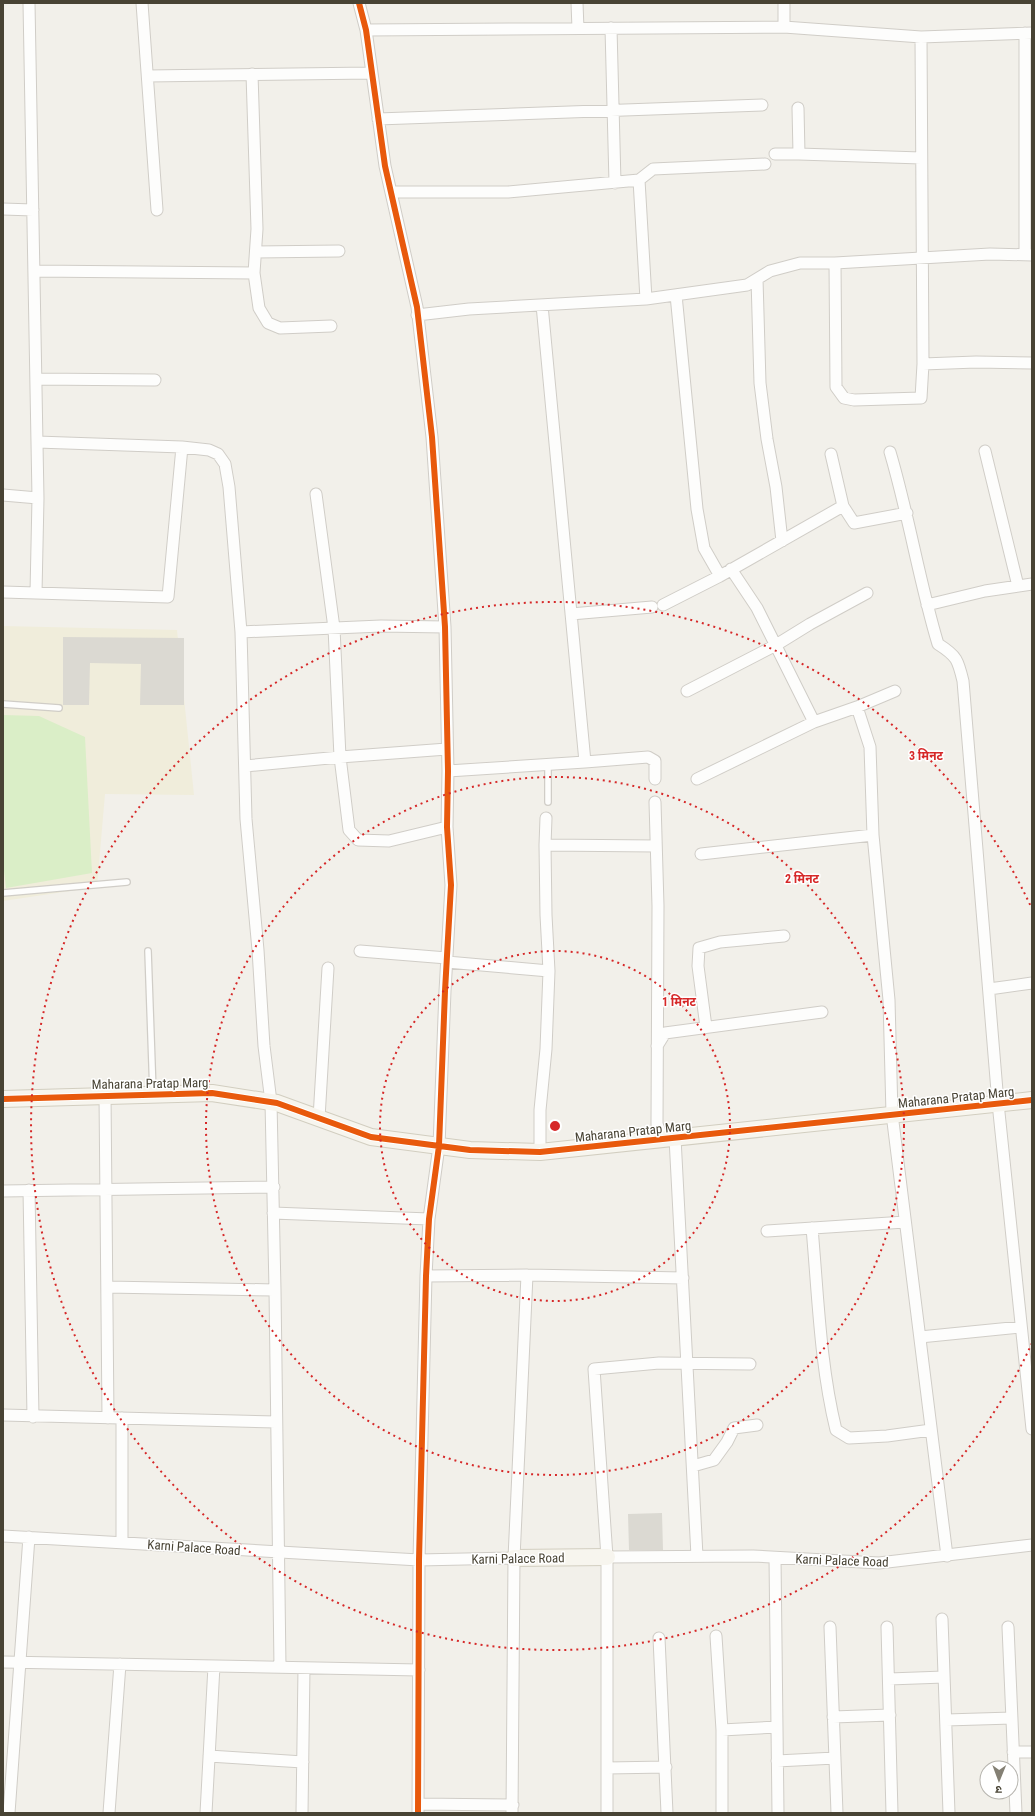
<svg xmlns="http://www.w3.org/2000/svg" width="1035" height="1816" viewBox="0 0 1035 1816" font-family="'Roboto Condensed','Noto Sans Devanagari',sans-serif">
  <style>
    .education { fill: #f0eddb }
    .green { fill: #daeec7 }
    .building { fill: #dbd9d2 }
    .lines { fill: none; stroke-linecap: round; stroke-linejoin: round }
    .lane-casing { stroke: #d0cdc7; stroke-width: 8 }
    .street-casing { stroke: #d0cdc7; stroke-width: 13 }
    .secondary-casing { stroke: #d2cec0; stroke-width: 18 }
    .lane { stroke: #fdfdfc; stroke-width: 5.5 }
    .street { stroke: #fdfdfc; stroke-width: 11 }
    .secondary { stroke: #f7f5ee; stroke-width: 16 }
    .cycleway-casing { stroke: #fff; stroke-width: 8 }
    .cycleway { stroke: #e8590c; stroke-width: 6 }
    .ring { fill: none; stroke: #d62828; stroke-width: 2; stroke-dasharray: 2 4 }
    .labels { text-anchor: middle; stroke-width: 3; stroke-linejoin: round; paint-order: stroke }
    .street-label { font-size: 13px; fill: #484334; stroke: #fff }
    .centre { fill: #d62828; stroke: #fff; stroke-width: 2 }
    .ring-label { font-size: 12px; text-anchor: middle; font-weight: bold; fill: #d62828; stroke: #fff; stroke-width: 3; stroke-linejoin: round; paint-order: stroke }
  </style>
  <rect width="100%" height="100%" fill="#f2f0ea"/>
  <!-- education -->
  <path class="education" d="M3 626 177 630 194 795 105 794 97 887 3 901Z"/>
  <!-- green -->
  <path class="green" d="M3 715 39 716 85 737 92 873 6 888 3 862Z"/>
  <!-- building -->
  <path class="building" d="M63 637 184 638V705H140L141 664 90 663 89 705H63Z
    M662 1513 663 1550H629L628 1514Z"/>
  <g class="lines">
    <!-- lane casing -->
    <g class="lane-casing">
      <path id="lane" d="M3 704 59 708
        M548 765V802
        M3 893 127 882
        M148 951 153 1093"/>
    </g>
    <!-- street casing -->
    <g class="street-casing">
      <path id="street" d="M29 3 38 498 36 593
        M142 3 157 210
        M359 3 366 30 385 166 417 307 432 437 445 627 448 771 447 827 451 885 445 991 439 1146 429 1219 426 1276 419 1560 418 1813
        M577 3 578 29
        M784 27V3
        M611 28 615 183
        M366 30 784 27 921 37 1032 33
        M252 74 257 229 254 273 259 308 268 323 280 328 331 326
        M148 76 371 73
        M798 108 799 154 921 158
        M378 119 762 105
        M775 154H799
        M391 192H508L639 180
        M3 209 33 210
        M256 252 339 251
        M1025 254V33
        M835 263 836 387 844 398 854 400 921 398 923 364 921 37
        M34 271 254 273
        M757 279 760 383 767 439 776 487 782 541
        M676 295 697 509 704 548 720 576
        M646 299 639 180 653 169 765 164
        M417 315 469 309 646 299 747 285 770 271 800 263H835L990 254 1032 255
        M923 364 976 362 1032 363
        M36 379 155 380
        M37 442 182 447 209 450 218 454 225 464 229 487 241 632
        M985 451 1018 586
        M890 452C909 516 919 581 938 644 957 656 958 660 963 681L998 1103 1032 1429
        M831 454 843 506 854 523 907 513
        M316 494 334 628 340 757 349 830 358 840 389 841 447 827
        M3 495 38 498
        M731 569 757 608 814 722
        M3 592 168 597 182 447
        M663 605 720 576 843 506
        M927 605 985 591 1032 584
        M571 614 652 607
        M687 691 776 645 810 624 867 593
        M857 707 870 747 873 835 889 1000 892 1114 947 1556
        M585 762 648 757 655 761V779
        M245 766 340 757 447 749
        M448 771 585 762 542 305
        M697 779 814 722 857 707 895 691
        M655 802 658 906 657 1124 663 1140
        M545 845 546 818
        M701 854 873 835
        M360 951 447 958
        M447 962 549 971
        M989 989 1032 983
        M706 1027 698 966 699 948 720 942 784 936
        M657 1046 665 1033 822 1012
        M105 1095 108 1418
        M319 1118 328 968
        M675 1138 697 1556
        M540 1152V1110L546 1049 549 971 546 915 545 845 656 846
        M29 1190 33 1417
        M3 1191 274 1187
        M273 1213 429 1219
        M812 1228C818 1295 820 1365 836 1430L849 1438 887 1436 931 1430
        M767 1231 905 1222
        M426 1276 527 1275 683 1278
        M107 1287 275 1290
        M920 1337 1021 1327
        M3 1415 276 1422
        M122 1418V1542
        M693 1466 714 1460 727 1442 734 1428 757 1425
        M3 1536 419 1560 514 1558
        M607 1557 753 1556 879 1563 1032 1545
        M775 1558 778 1813
        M942 1619 949 1813
        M830 1627 837 1813
        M887 1627 892 1813
        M1008 1627 1016 1813
        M716 1636 722 1730V1813
        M659 1638 667 1813
        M3 1662 419 1670
        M280 1667 275 1290 271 1102 264 1046 258 950 246 819 241 632 381 626 445 627
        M889 1679 944 1677
        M833 1717 890 1715
        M946 1720 1012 1718
        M722 1730 777 1727
        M1013 1752H1032
        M209 1756 303 1762
        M777 1761 835 1758
        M607 1768 666 1767
        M418 1804 513 1805
        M9 1813 29 1537
        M109 1813 120 1664
        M206 1813 214 1666
        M302 1813 304 1668
        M512 1813 514 1558 527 1275
        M607 1813V1557L594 1369 659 1363 750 1364"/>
    </g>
    <!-- secondary casing -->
    <g class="secondary-casing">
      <path id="secondary" d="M3 1099 212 1093 277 1103 371 1137 470 1150 540 1152 1032 1100
        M514 1558 607 1557"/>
    </g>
    <!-- lane -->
    <use href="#lane" class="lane"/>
    <!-- street -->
    <use href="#street" class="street"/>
    <!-- secondary -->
    <use href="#secondary" class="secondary"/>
    <!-- cycleway casing -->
    <g class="cycleway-casing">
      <path id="cycleway" d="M359 3 366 30 385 166 417 307 432 437 445 627 448 771 447 827 451 885 445 991 439 1146 429 1219 426 1276 419 1560 418 1813
        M3 1099 212 1093 277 1103 371 1137 470 1150 540 1152 1032 1100"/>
    </g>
    <!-- cycleway -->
    <use href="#cycleway" class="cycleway"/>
  </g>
  <!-- distance rings -->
  <g class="ring">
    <circle cx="555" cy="1126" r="175"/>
    <circle cx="555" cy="1126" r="349"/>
    <path d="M1032 1343A524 524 0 1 1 1032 909"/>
  </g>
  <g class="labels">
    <!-- street labels -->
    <g class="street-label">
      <text transform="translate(150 1083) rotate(-1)" y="5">Maharana Pratap Marg</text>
      <text transform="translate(956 1097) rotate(-6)" y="5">Maharana Pratap Marg</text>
      <text transform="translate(633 1131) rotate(-6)" y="5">Maharana Pratap Marg</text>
      <text transform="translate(194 1547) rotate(4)" y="5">Karni Palace Road</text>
      <text transform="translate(518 1558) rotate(-1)" y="5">Karni Palace Road</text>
      <text transform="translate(842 1560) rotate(2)" y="5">Karni Palace Road</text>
    </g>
  </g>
  <circle cx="555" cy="1126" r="6" class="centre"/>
  <g class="ring-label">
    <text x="926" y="760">3 मिनट</text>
    <text x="802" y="883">2 मिनट</text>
    <text x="679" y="1006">1 मिनट</text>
  </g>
  <!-- border -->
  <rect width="1035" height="1816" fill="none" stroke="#484334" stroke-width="8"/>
  <!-- north arrow -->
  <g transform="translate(999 1780) rotate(181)"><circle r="19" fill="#ffffff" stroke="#b6b4ae"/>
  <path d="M0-3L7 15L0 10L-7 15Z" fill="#848074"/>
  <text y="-6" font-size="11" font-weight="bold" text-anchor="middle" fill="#484334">उ</text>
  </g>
</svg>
